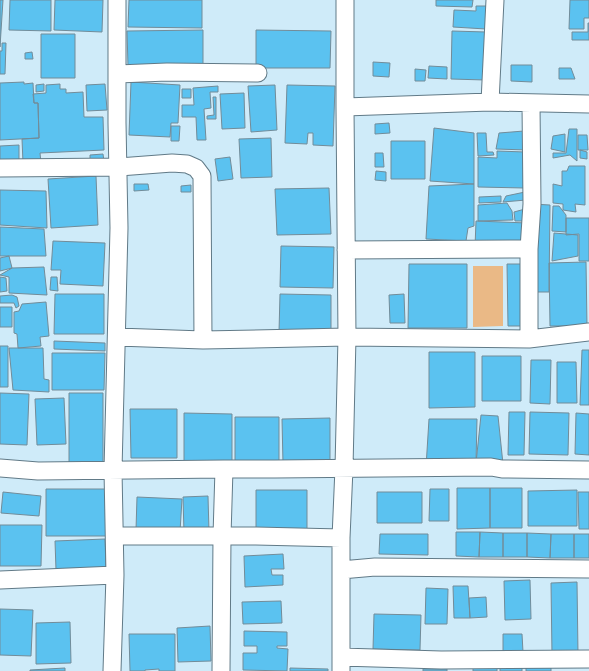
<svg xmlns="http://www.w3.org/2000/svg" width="589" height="671" viewBox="0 0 589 671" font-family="Manrope,sans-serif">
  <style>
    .green { fill: #eab986 }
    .building { fill: #5bc2f0; stroke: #728c99 }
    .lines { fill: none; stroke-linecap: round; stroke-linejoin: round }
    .street-casing { stroke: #617a87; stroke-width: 19 }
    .street { stroke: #fff; stroke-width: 17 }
  </style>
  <rect width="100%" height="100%" fill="#cfebf9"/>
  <!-- green -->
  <path class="green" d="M473 266H503V326L473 327Z"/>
  <!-- building -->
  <path class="building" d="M0 0H3L0 47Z
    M10 0H51V31L9 30Z
    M55 0H103L102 32 54 30Z
    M129 0H202V28L128 27Z
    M436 0H473L472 7 436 6Z
    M570 0H589V18H584V29H569Z
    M476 6H487L486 29 453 27 454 10 476 11Z
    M588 23H589V40H572V32H588Z
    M203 30V66H128L127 31Z
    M256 30 331 31 330 68H256Z
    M452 31 486 32 485 80 451 79Z
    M41 34H75V78H41Z
    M2 43H6L5 74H0V51H2Z
    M32 52 33 59H25V53Z
    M373 62 390 63 389 77 373 76Z
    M511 65H532V82L511 81Z
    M429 66 447 67V79L428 78Z
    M559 68H571L575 79H559Z
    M415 69 426 70 425 81H415Z
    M24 82V84L33 83 34 103H38L39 138 0 140V83Z
    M131 82 180 85 178 123H171L170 137 129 135Z
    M44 84V91L36 92V85Z
    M60 84V89H66V93L83 92 84 117H103L104 150 40 153 41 163H23L22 139 39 138 38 103H34L33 94 46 93V85Z
    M105 84 107 110 87 111 86 85Z
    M275 85 277 130 251 132 248 86Z
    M287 85 335 86 333 146 313 145V133H308L307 144 285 143Z
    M218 86V92H210L211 108 204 109 206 140H197L196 117H182V105H194L193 88Z
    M182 89H191V98H182Z
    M244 93 245 128 222 129 220 94Z
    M213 97H216V119H207V116L214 115Z
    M389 123 390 133 375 134V124Z
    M171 126H180L179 141H171Z
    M434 128 474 133V184L430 181Z
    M569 129H577V161L570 155 553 158V153H566Z
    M524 131 527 150 496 149 499 133Z
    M477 133H486L487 152H493L494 155 478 156Z
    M565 134V152L551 149 553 136Z
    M578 135H587L588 150H578Z
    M271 138 272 177 241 178 239 139Z
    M391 141H425V179H391Z
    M19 145V163L0 164V146Z
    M580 150 587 152V159L580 158Z
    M497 151 525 152 524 188 478 187V157L497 158Z
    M375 153H383L384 167H375Z
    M103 154 104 161 90 162V155Z
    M230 157 233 179 218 181 215 159Z
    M569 166H585V205L575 204 576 212 563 210V204L553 203V184L562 186V171H567Z
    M376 171 386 172V181L375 180Z
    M96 176 98 225 51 228 48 179Z
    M134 184H148L149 190 134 191Z
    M474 184V226L468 228 466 241 426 239 429 186Z
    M191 185V192H181V186Z
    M329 188 331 234 277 235 275 189Z
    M0 190 46 191 47 228 0 225Z
    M525 192 526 200 503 202 506 196Z
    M501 196V202L479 203V197Z
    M507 203 512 211 513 220 478 221V205Z
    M532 204 550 205 549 292H530Z
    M553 206H559L566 215V232L552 231Z
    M525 209 526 221H515L514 212Z
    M566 218H589V261H579V234L566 235Z
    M476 221 527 223 526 247H475Z
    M0 227 44 229 46 256H0Z
    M554 233 578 235V256L552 261Z
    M53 241 105 243 103 286 60 284 61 270H51Z
    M281 246 334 247 333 288 280 287Z
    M9 256 12 268 0 271V258Z
    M586 262 587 326H550L549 263Z
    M409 264H467V328H408Z
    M507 264H521L522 326H508Z
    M44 267 47 295 9 293V277L0 275 12 268Z
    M0 277 6 278 7 291 0 292Z
    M51 277H57L58 291 50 290Z
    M55 294H104V334H54Z
    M280 294 331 295V332H279Z
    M404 294 405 323H390L389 295Z
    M12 295 17 297 19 306 16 308 14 303H0V296Z
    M46 302 49 336 40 337 41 346 18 348 17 334 14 333V312L19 311 22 304Z
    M0 307H12V327H0Z
    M54 341 105 343V351L54 349Z
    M0 346H8V387H0Z
    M9 348H43L44 379 49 380V392L13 390Z
    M582 350H589V405H580Z
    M429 352H475V407L429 408Z
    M52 353H105L104 390H52Z
    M482 356H521V401H482Z
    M531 360H551L550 404 530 403Z
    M557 362H576L577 403H557Z
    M0 393 29 394 27 445 0 444Z
    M69 393H103V464H69Z
    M64 398 66 444 37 445 35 399Z
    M130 409H177V458H131Z
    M509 412H525L524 455H508Z
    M530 412 569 413 568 455 529 454Z
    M184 413 232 414V465L184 464Z
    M576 413 589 414V455L575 454Z
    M481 415 498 416 503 464 476 463Z
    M235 417H279V465L235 464Z
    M330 418V463L283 464 282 419Z
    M429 419H477L476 463 426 467Z
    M457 488H490V528L457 529Z
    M490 488H522V528H490Z
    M46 489H106L107 536H46Z
    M430 489H449V521H429Z
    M256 490H307V529H256Z
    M577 490V526H528V491Z
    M3 492 41 496 39 516 1 513Z
    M377 492H422V523H377Z
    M578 492H589V529H579Z
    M208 496 209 532 184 533 183 497Z
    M137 497 182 499 180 532 136 530Z
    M0 525H42L41 566H0Z
    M456 532H480L479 557 456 556Z
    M480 532 503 533V557H479Z
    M503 533H527V557H503Z
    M527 533 551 534 550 558 527 557Z
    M380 534H428V555L379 554Z
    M551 534H574V558H550Z
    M574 534H589V558H574Z
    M105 539 106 569 56 570 55 541Z
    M283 554 284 569H271L272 575H283V585L245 587 244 556Z
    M530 580 531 619 505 620 504 581Z
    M577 582 578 654 552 655 551 583Z
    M453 586H468L470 618H454Z
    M426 588 448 589 447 624H425Z
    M486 597 487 617 470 618 469 598Z
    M281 601 282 623 243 624 242 602Z
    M0 609 33 610 31 656 0 655Z
    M374 614 421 615 420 650 373 649Z
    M70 622 71 663 36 664V623Z
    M210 626 211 661 178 662 177 628Z
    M244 631 287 632V646H277V648L288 649 287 671 243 670V653H257V646H244Z
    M129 634H175V671H159V669L145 670V671H130Z
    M503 634H522L523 652 503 653Z
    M500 665H522V671H500Z
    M497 667V671H473V668Z
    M526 667H551V671H526Z
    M65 668V671H30V670Z
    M290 668 328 669V671H290Z
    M423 669H447V671H423Z"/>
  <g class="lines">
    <!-- street casing -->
    <g class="street-casing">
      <path id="street" d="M118 74 167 72 258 73
        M490 102 495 0
        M345 107 490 102 589 104
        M0 168 119 167 172 163 187 164 196 168 202 176 203 340
        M346 250 529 249
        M117 337 203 340 347 337 529 339 589 332
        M529 339V249L532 204 531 104
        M0 468 38 471 224 469H275L491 467 502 469 589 470
        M115 536H256L341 538
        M341 570 375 567 589 569
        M0 580 115 575
        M341 657 441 660 589 659
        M112 671 115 575 113 470 119 228 117 123V0
        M221 671 222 536 224 469
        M341 671V538L344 468 347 337 345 107V0"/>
    </g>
    <!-- street -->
    <use href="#street" class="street"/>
  </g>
</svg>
